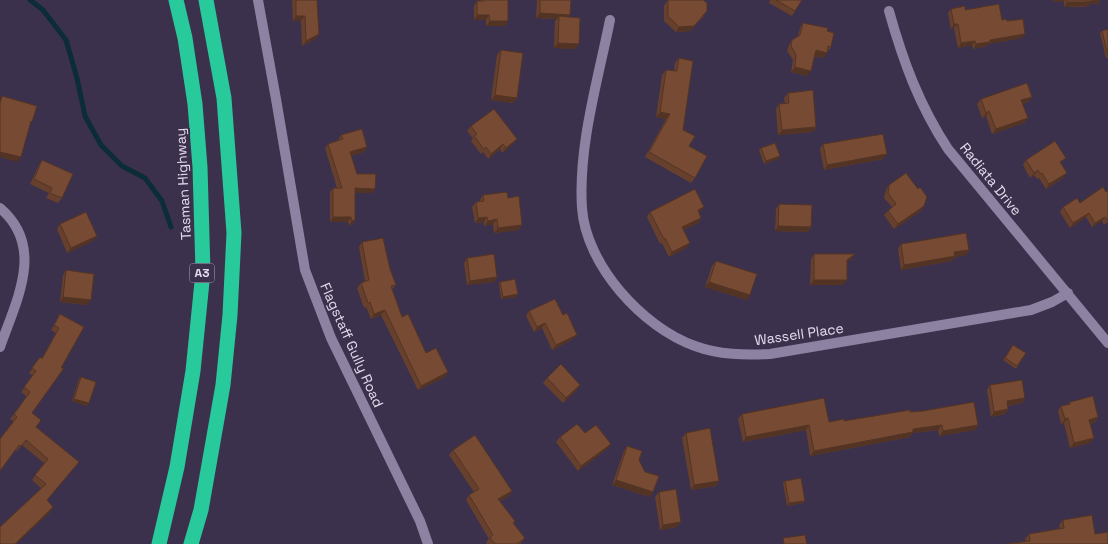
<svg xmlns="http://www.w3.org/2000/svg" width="1108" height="544" viewBox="0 0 1108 544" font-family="'Space Grotesk',sans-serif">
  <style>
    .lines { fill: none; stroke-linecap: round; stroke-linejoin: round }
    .stream { stroke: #0c2c37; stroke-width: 5 }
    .minor { stroke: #8d82a1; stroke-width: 10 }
    .motorway { stroke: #28c99a; stroke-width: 15 }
    .wall { fill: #66402c }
    .shaded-wall { fill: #533424 }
    .building { fill: #774a33; stroke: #533424 }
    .labels { text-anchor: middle; stroke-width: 4; stroke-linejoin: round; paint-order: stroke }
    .shield { fill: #3c314d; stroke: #b0a9bd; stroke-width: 1 }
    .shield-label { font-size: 12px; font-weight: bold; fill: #e2dced }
    .street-label { font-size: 14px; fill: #e2dced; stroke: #3c314d }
  </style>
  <rect width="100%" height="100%" fill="#3c314d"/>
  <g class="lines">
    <!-- stream -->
    <path class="stream" d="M30 0 43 10 66 40 77 78 85 116 101 145 122 166 145 178 162 201 171 227"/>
    <!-- minor -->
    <path class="minor" d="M258 0 276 99 305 270 331 338 420 521 428 544
      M889 11C903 61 919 105 948 149L1108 343
      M610 20C598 80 578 146 582 208 586 265 642 327 695 346 719 355 745 355 770 354L1031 310 1052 302 1068 293
      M0 208C46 247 16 301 0 347"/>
    <!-- motorway -->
    <path class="motorway" d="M159 544 177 467 193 371 203 272 200 167 195 104 185 38 176 0
      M191 544 201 510 223 385 230 315 234 233 224 98 206 0"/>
  </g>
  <!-- wall -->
  <path class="wall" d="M292 0H317L319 34 315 39 302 46 301 21H293Z
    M480 0H508V21L505 26H486V20H474V6L477 1H480Z
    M537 0H571L570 15 568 17 575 49 554 48 555 21 557 19 536 18Z
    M668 0 704 16 690 31 676 32 664 21V6Z
    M770 0H802L792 16 769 3Z
    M1053 0H1100L1098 4 1091 3 1089 6 1081 7H1064V2L1053 1Z
    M951 9 965 10 1007 21 1022 38 988 44 987 46 973 49 972 45 958 48 954 28 951 29 948 13Z
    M803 23 827 31 831 47 823 58 814 56 807 76 791 72 793 60 787 51 789 45 792 40 798 37 800 28Z
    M1108 29V58H1106L1100 33 1102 31Z
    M501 50 514 103 491 100 497 55Z
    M679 58 683 130 689 146 695 178 691 183 645 157 666 119 656 117 662 75 666 70 674 71 675 63Z
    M788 93 816 127 813 132 778 135 776 109 779 104 785 103 784 98Z
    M1032 97 1028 102 1022 104 1028 118 1024 123 992 134 986 116 982 118 977 104 981 99Z
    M471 126 517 139 513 144 502 153 500 149 488 159 483 152 481 154 471 141 473 138 467 131Z
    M341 135 367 147 364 152 351 156 357 174 372 193H355L352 225H349L348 222H330V192L333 188H337L325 148 328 144 338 140Z
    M823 144 883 159 824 170 820 149Z
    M761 148 780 156 778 159 764 164 759 150Z
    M42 160 62 198 58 203 46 198 49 193 30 184 39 165Z
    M1026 160 1062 163 1061 164 1063 178 1046 189 1039 178 1037 179 1034 175 1030 178 1023 165Z
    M889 185 921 211 894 229 884 215 892 207 884 198 886 190Z
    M1103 187 1108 222 1104 225 1102 221 1092 227 1086 217 1070 228 1060 212 1063 207 1080 203Z
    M483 195 508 198 522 225 518 230 494 233 493 224 484 226V222L475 223 472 207 476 202H480V200Z
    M779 204 811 227 808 232 775 231 776 209Z
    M650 212H700L699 213 701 218 698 223 683 230 690 243 686 248 669 257 662 243 660 244 647 217Z
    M60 224 93 241 67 253 57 229Z
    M362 242 390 269 396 285 392 289 402 317 426 353 445 377 418 390 381 315 371 319 366 307 364 308 357 288 361 283 365 281 359 247Z
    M901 244 966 255 955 257 951 261 901 270 898 249Z
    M814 254 851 259 847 262 843 285H810L811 259Z
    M467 258 497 277 494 282 467 285 464 263Z
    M716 261 750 295 747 300 705 287 712 266Z
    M66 270 87 305 60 302 63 275Z
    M500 282 516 297 501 299 499 284Z
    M529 311 573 339 552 350 542 328 534 332 526 316Z
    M60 314 84 327 32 413 36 427 79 462 47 500 50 512 16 544H0L41 488 32 480 44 463 22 445 17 451 15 450 13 421 10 419 27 397 21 392 33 376 29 373 40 357 42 358 56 333 51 330Z
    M1013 345 1026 353 1016 369 1003 360Z
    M81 377 87 406 72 401 79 379Z
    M547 378 577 390 563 403 543 383Z
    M990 385 1025 398 1022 403 1008 406V409L1005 414 991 417 987 390Z
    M1070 402 1098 417 1095 422 1090 424 1094 438 1090 443 1070 448 1064 423 1061 424 1058 411 1061 406 1068 405Z
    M910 412 978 425 975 430 939 436 938 430 912 433 910 437 810 456 806 430 743 442 738 419 742 414 829 422 844 421Z
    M585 433 607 449 578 471 556 442 560 437Z
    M686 433 716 486 691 490 682 438Z
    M627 446 650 497 612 485 624 451Z
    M453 450 512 491 509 496 500 501 515 521 513 523 525 538 520 544H487L486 542 489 539 466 500 469 495 474 492 449 455Z
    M785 481 805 501 803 503 787 506 783 483Z
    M659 492 677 527 660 530 655 497Z
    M1063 520 1095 534 1108 544 1026 542 1025 539 1029 534 1060 529 1059 525Z"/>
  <!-- shaded-wall -->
  <path class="shaded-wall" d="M1054 0H1065L1064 2 1053 1Z
    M1092 0H1100L1098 4 1091 3 1089 6 1064 7 1067 2Z
    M707 11 690 31 676 32 679 27Z
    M540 13 570 15 567 19 559 16 557 19 536 18Z
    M477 15H489L486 20H474Z
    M296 16H305L301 21H293Z
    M490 21H508L505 26H486Z
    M954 24H958L954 28 951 29Z
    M319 34 315 39 302 46 306 41Z
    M1025 34 1022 38 988 44 987 46 973 49 976 44 990 40Z
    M975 41 972 45 958 48 961 43Z
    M558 43 579 44 575 49 554 48Z
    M816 50 827 53 823 58 812 55Z
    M795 67 811 71 807 76 791 72Z
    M495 95 517 98 514 103 491 100Z
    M1032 97 1028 102 1018 105 1021 100Z
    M989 111 986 116 982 118 986 113Z
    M660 112 670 114 666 119 656 117Z
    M1028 118 1024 123 992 134 996 129Z
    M816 127 813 132 778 135 782 130Z
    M517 139 513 144 502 153 506 148Z
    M503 144 500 149 488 159 491 154Z
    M367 147 364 152 347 157 350 152Z
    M0 152 21 157 17 162 0 157Z
    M887 154 883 159 824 170 827 165Z
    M780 156 778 159 764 164 766 161Z
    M1038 170 1034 175 1030 178 1034 173Z
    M1067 173 1063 178 1046 189 1049 184Z
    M355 188 375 189 372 193H352Z
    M924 206 921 211 894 229 898 224Z
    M704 207 700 212 694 215 698 210Z
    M1089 213 1086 217 1070 228 1073 223Z
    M333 217H351L348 222H330Z
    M487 217 484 222 475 223 478 218Z
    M1105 217 1102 221 1092 227 1095 223Z
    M701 218 698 223 679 232 682 227Z
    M497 219 493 224 484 226 488 221Z
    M355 220 352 225H349L352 221Z
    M522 225 518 230 494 233 498 228Z
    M778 226 811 227 808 232 775 231Z
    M97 236 93 241 67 253 71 248Z
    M690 243 686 248 669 257 672 252Z
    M969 250 966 255 955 257 951 261 901 270 904 265 954 252Z
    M855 254 851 259 844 265 847 260Z
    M497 277 494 282 467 285 470 281Z
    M814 280H847L843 285H810Z
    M709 282 750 295 747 300 705 287Z
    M518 294 516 297 501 299 503 297Z
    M63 297 91 300 87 305 60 302Z
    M385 310 381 315 371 319 374 314Z
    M545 323 542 328 534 332 537 327Z
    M577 335 573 339 552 350 556 345Z
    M448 372 445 377 418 390 421 386Z
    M580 385 577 390 563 403 566 398Z
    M1025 398 1022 403 1004 406 1007 401Z
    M74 399 89 403 87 406 72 401Z
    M1008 409 1005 414 991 417 994 412Z
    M1098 417 1095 422 1085 425 1089 420Z
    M1068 418 1064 423 1061 424 1065 419Z
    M809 425 806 430 743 442 746 437Z
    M942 425 938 430 912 433 910 437 810 456 814 451 913 429Z
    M978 425 975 430 939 436 943 431Z
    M1094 438 1090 443 1070 448 1074 443Z
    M611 444 607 449 578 471 581 466Z
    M616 480 653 492 650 497 612 485Z
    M719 481 716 486 691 490 694 485Z
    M512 491 509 496 495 504 498 499Z
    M805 501 803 503 787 506 789 503Z
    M53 507 50 512 16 544H15Z
    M681 522 677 527 660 530 663 525Z"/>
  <!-- building -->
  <path class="building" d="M296 0H317L319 34 306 41 305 16H296Z
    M484 0H508V21H490L489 15H477V1H484Z
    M540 0H571L570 15 540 13Z
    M668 0H703L707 3V11L694 26 679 27 668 16Z
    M776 0H802L795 11Z
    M1067 0H1093V1L1085 2H1067Z
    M999 4 1002 20 1006 19 1007 21 1023 19 1025 34 990 40V42L976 44 975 41 961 43 958 24H954L951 9 965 6V10Z
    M559 16 580 18 579 44 558 43Z
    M803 23 828 28 827 31 834 33 831 47 828 46 827 53 816 50 811 71 795 67 796 55 791 46 792 40 800 35Z
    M1108 29V56L1102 31Z
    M501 50 523 53 517 98 495 95Z
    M679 58 693 61 683 130 695 136 689 146 707 156 695 178 649 152 670 114 660 112 666 70 677 71Z
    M1027 83 1032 97 1021 100 1028 118 996 129 989 111 986 113 981 99Z
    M813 90 816 127 782 130 779 104 789 103 788 93Z
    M2 96 37 106 32 122 31 121 21 157 0 152V103Z
    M494 109 517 139 506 148 503 144 491 154 486 147 484 149 474 136 477 134 471 126Z
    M362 129 367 147 350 152 357 174H376L375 189 355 188V220L352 221 351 217H333V188H342L328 144 343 139 341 135Z
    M883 134 887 154 827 165 823 144Z
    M1055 141 1066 158 1060 162 1067 173 1049 184 1042 173 1040 174 1038 170 1034 173 1026 160Z
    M775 143 780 156 766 161 761 148Z
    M42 160 73 174 62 198 50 193 52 188 34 179Z
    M906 173 918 189 920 187 927 197 924 206 898 224 888 211 896 204 888 193 889 185Z
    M1103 187 1106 192 1108 190V220H1107L1105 217 1095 223 1089 213 1073 223 1063 207 1077 198 1080 203Z
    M695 189 704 207 698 210 701 218 682 227 690 243 672 252 665 238 664 239 650 212Z
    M507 192 508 198 519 196 522 225 498 228 497 219 488 221 487 217 478 218 476 202 484 201 483 195Z
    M779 204 812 205 811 227 778 226Z
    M86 212 97 236 71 248 60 224Z
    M966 233 969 250 954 252 955 256 904 265 901 244Z
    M383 238 390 269 396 285 391 286 402 317 408 314 426 353 436 348 448 372 421 386 385 310 374 314 370 302 368 303 361 283 369 280 362 242Z
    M494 254 497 277 470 281 467 258Z
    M814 254H855L847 260V280H814Z
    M716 261 757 274 750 295 709 282Z
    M66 270 94 274 91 300 63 297Z
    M515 279 518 294 503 297 500 282Z
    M555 299 563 315 567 313 577 335 556 345 545 323 537 327 529 311Z
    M60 314 84 327 61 368H64L32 413 41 420 36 427 79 462 47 500 53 507 15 544H0V527L46 484 35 475 48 459 26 440 21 446 19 445 0 471V439L17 417 14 414 30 392 24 387 36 371 32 368 40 357 42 359 59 328 54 325Z
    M1013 345 1026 353 1017 366 1005 358Z
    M561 364 580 385 566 398 547 378Z
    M81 377 96 382 89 403 74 399Z
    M1022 380 1025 398 1007 401 1008 409 994 412 990 385Z
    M1093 396 1098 417 1089 420 1094 438 1074 443 1068 418 1065 419 1061 406 1070 404V402Z
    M824 398 829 422 844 419V421L910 410V412L923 411 974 402 978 425 943 431 942 425 913 429V432L814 451 809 425 746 437 742 414Z
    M577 424 585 433 596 425 611 444 581 466 560 437Z
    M710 428 719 481 694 485 686 433Z
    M475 435 512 491 498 499 515 521 513 523 525 538 517 544H495L490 538 493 535 469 495 479 489 453 450Z
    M627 446 642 451 639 460 645 472 659 476 653 492 616 480Z
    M801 478 805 501 789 503 785 481Z
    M676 489 681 522 663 525 659 492Z
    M1092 515 1095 534 1108 532V544H1006L1030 541 1029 534 1064 528 1063 520Z
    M805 535 807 544H784L783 538Z"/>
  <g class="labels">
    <!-- shield labels -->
    <rect class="shield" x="189.5" y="263.5" width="25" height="19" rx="4"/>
    <g class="shield-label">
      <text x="202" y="277">A3</text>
    </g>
    <!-- street labels -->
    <g class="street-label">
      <text transform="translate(991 179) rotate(51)" y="5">Radiata Drive</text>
      <text transform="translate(183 184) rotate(-93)" y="5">Tasman Highway</text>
      <text transform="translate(799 334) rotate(-8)" y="5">Wassell Place</text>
      <text transform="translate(352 345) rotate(66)" y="5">Flagstaff Gully Road</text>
    </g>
  </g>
</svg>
